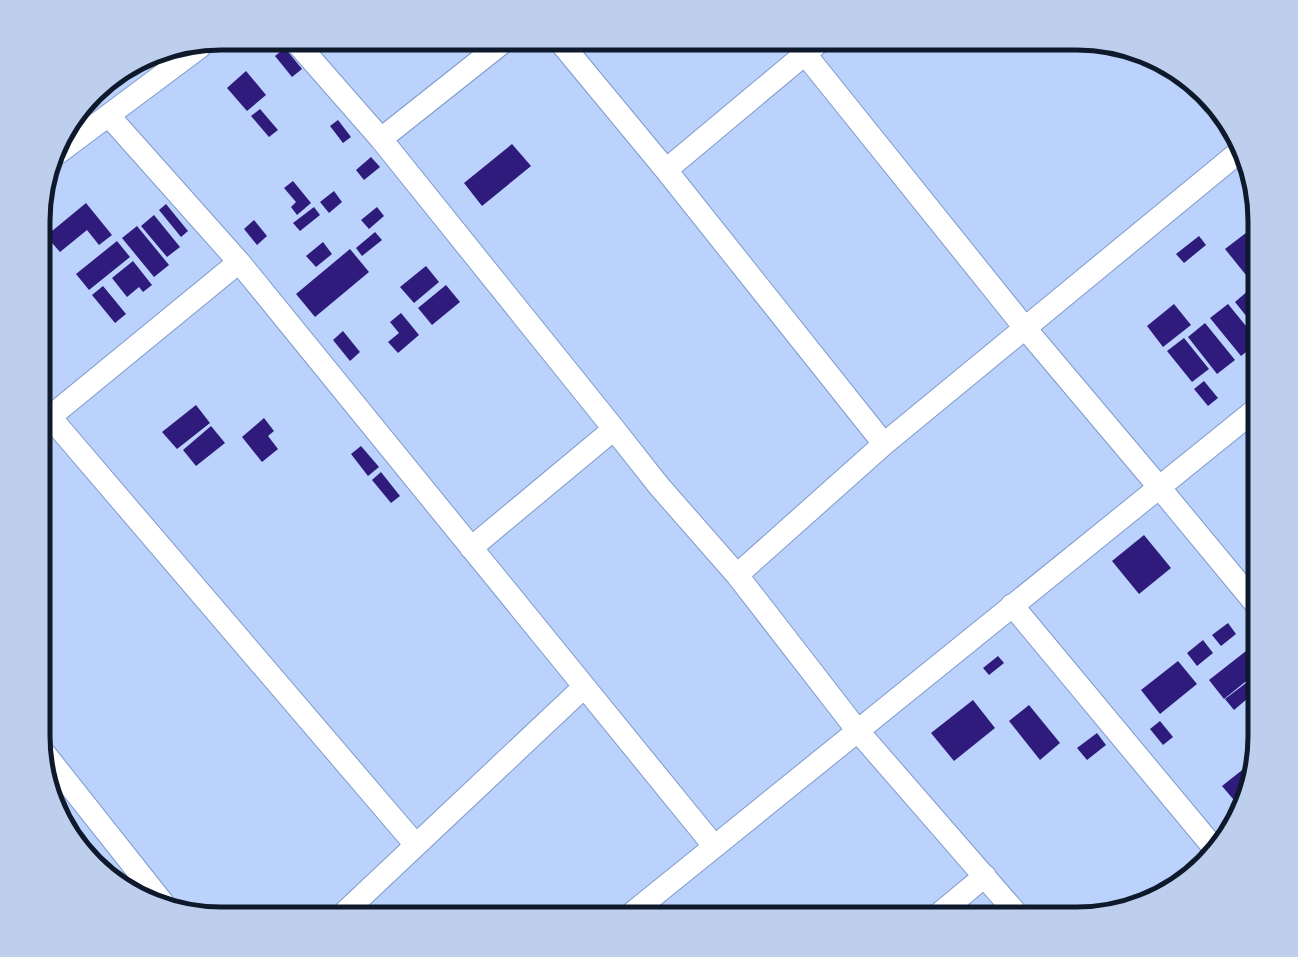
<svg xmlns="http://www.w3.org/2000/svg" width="1298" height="957" viewBox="0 0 1298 957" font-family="'PT Serif',serif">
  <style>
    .building { fill: #2e1b7c }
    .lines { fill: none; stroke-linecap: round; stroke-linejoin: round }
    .minor-casing { stroke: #7f9acc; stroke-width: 24 }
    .minor { stroke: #fff; stroke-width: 22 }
    .rim { fill: none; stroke: #0f192c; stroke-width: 5 }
  </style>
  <rect width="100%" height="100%" fill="#bbd2fc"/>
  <!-- building -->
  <path class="building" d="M285 48 302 69 292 77 275 56Z
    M246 71 266 95 247 111 227 88Z
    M260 109 278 130 269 137 251 116Z
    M338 120 351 137 343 143 330 126Z
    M512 144 531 166 482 206 464 183Z
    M371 157 380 167 364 180 356 170Z
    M293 181 311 203 297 215 291 207 296 202 284 188Z
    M334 191 342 202 329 213 320 202Z
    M86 203 112 235 99 245 87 230 60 252 46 236Z
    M166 204 188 231 181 237 159 210Z
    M314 207 320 215 300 231 293 223Z
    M377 207 384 216 369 229 361 220Z
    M154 215 180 247 167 257 141 226Z
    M254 220 267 236 257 245 244 229Z
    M137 226 169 265 154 277 122 238Z
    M1255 226V276L1250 280 1225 249Z
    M375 232 382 240 362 256 356 248Z
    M1199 236 1206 245 1184 263 1176 254Z
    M117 241 130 257 89 290 76 274Z
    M323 242 332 254 316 267 306 256Z
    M350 249 369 272 315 317 296 294Z
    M133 261 152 285 143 292 139 287 127 297 112 278Z
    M426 266 439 282 414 303 400 287Z
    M446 285 460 302 432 325 418 308Z
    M103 286 126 314 115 323 92 295Z
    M1249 290 1255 296V327L1235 302Z
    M1174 304 1191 325 1163 347 1147 326Z
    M1228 304 1255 337V345L1241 356 1210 318Z
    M401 313 419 335 398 353 388 342 399 333 390 322Z
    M1205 323 1235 360 1217 374 1188 337Z
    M343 331 360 352 350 361 333 340Z
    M1184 338 1209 369 1192 382 1167 351Z
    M1255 346V355L1250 359 1246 353Z
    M1204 381 1218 398 1208 406 1194 389Z
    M196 405 210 423 177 449 162 432Z
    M264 418 274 431 268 436 278 449 262 462 242 437Z
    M211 426 225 443 196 466 183 450Z
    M361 446 379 467 368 476 351 454Z
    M381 472 400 496 391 503 372 480Z
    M1144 535 1171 568 1139 594 1112 561Z
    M1228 623 1236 634 1221 646 1212 635Z
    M1203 640 1213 653 1197 666 1187 653Z
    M1255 644V674L1224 699 1209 680Z
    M998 656 1004 663 989 675 983 668Z
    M1178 661 1197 684 1160 714 1141 690Z
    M1246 683 1254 693 1234 710 1225 699Z
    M973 700 995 728 954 761 931 733Z
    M1029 705 1060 743 1040 760 1009 721Z
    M1160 721 1173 737 1163 745 1150 729Z
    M1097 733 1106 745 1087 760 1077 748Z
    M1251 763 1245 793 1239 806 1222 786Z"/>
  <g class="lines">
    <!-- minor casing -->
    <g class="minor-casing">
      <path id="minor" d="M297 43 381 139 614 429 659 486 737 575 857 730 1017 914
        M561 43 666 170 884 444
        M805 54 1025 328 1159 487 1255 603
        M109 116 239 262 714 846
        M381 139 502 43
        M58 153 200 47
        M666 170 818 43
        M50 417 415 844
        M45 421 239 262
        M471 548 614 429
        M737 575 884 444 1239 152
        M1012 605 1214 848
        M45 754 163 903
        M343 914 584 687
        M631 914 1255 410
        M939 914 985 876"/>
    </g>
    <!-- minor -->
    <use href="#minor" class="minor"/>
  </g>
  <!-- crop -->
  <path d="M0 0H1298V957H0ZM221 50H1077A171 171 0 0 1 1248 221V736A171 171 0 0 1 1077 907H221A171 171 0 0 1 50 736V221A171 171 0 0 1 221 50Z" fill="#becfee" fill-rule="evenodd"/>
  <path class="rim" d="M221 50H1077A171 171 0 0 1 1248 221V736A171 171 0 0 1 1077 907H221A171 171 0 0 1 50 736V221A171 171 0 0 1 221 50Z"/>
</svg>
